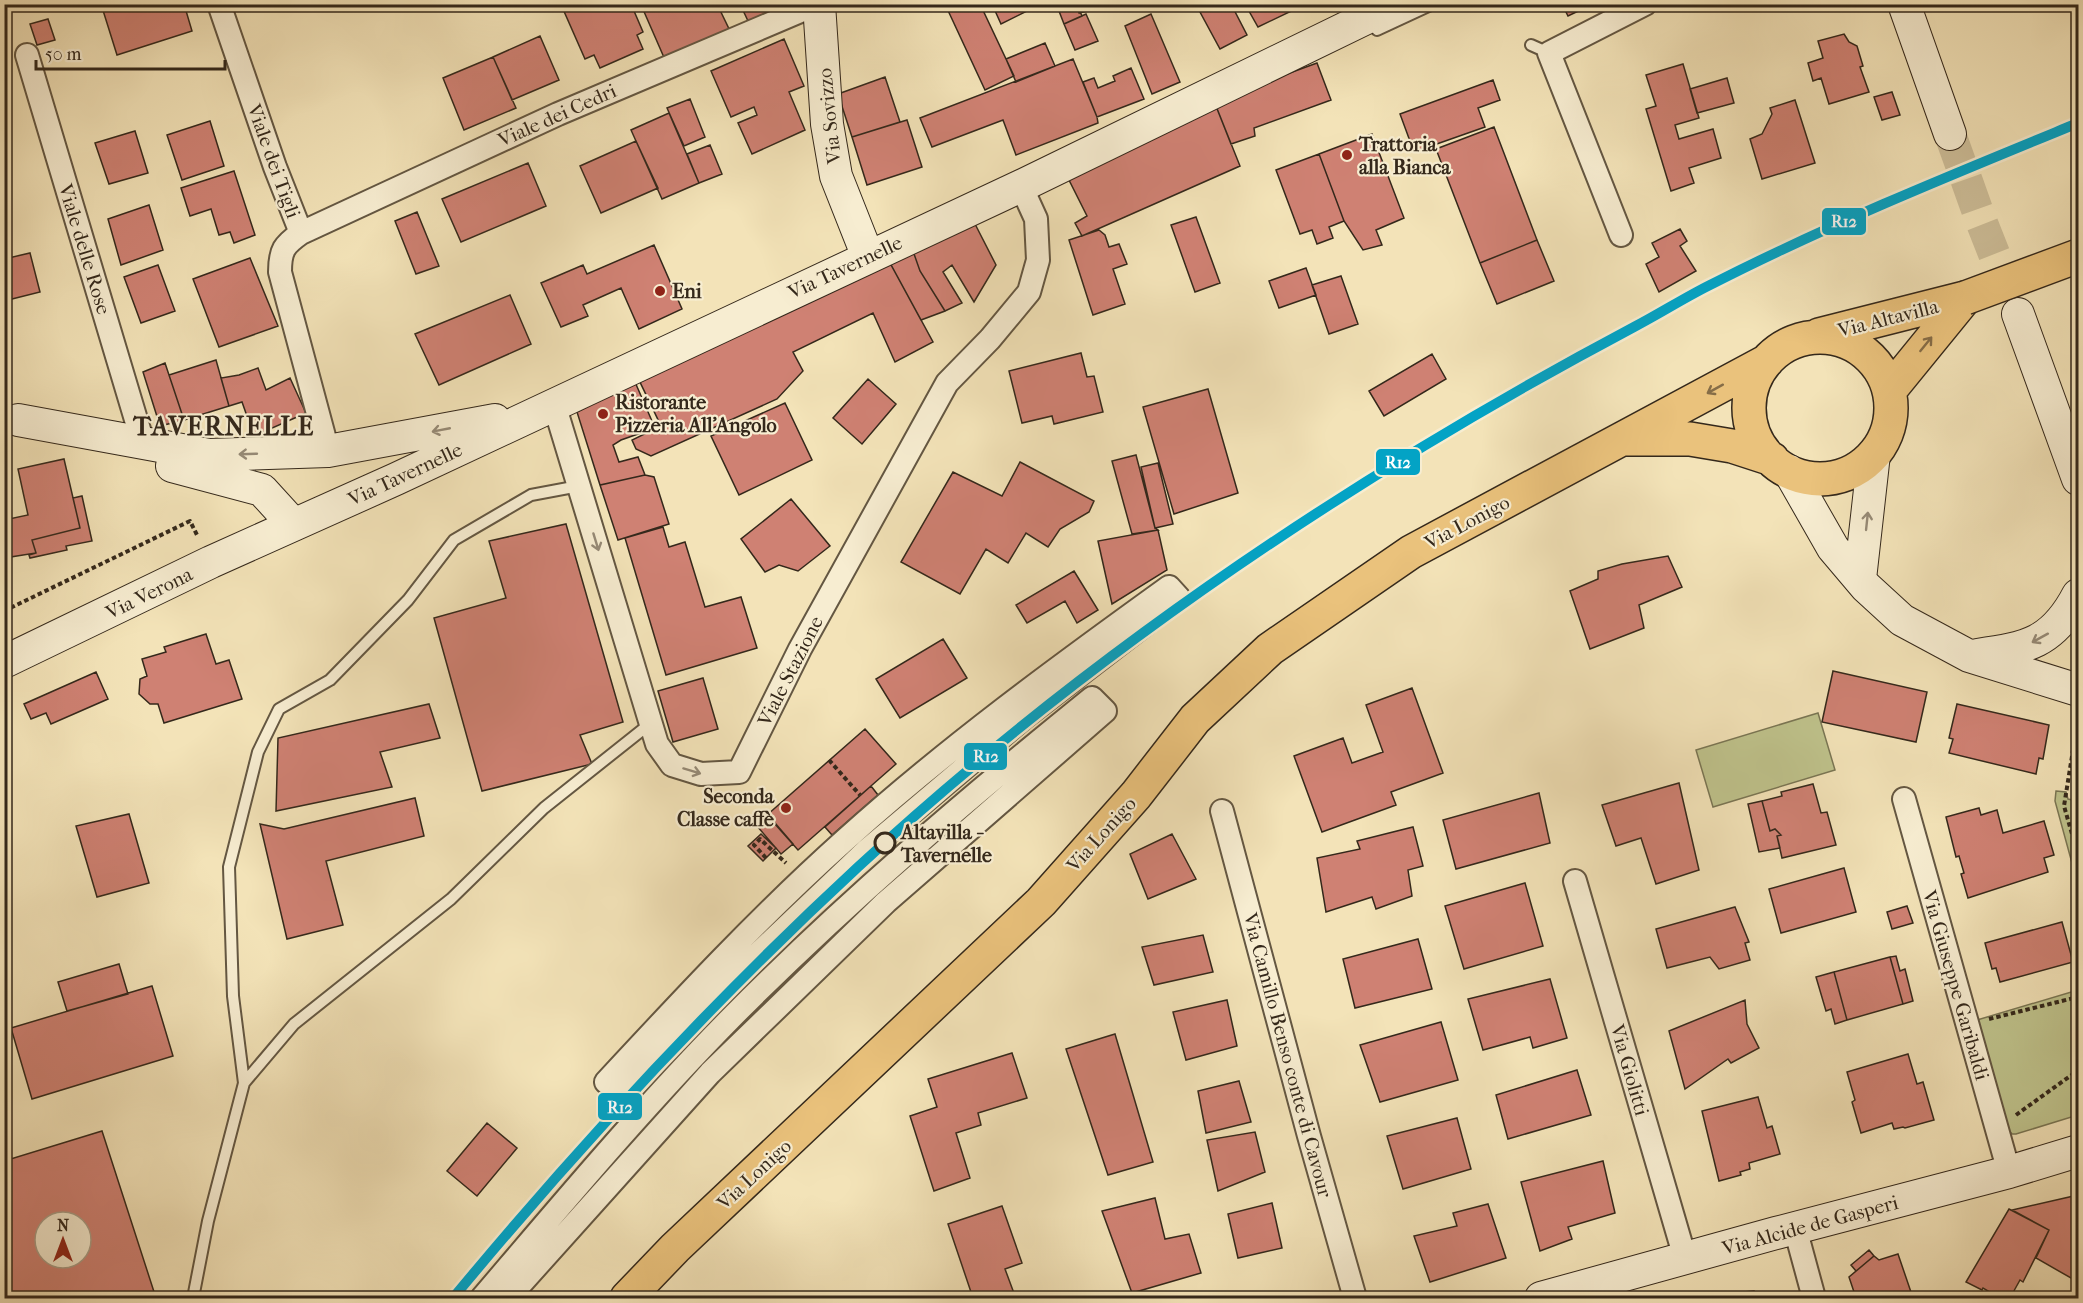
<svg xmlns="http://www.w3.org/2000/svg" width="2083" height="1303" viewBox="0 0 2083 1303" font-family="'IM FELL French Canon',serif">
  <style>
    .green { fill: #bfc38c; stroke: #7a7654; stroke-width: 1.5 }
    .building { fill: #cf8173; stroke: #34281b; stroke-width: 1.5; fill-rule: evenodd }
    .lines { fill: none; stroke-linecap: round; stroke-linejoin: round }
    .secondary-tunnel { stroke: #cdbe99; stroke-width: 32; stroke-dasharray: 32 16; stroke-linecap: butt }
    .lane-casing { stroke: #645742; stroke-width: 14 }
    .street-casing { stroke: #645742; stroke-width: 26 }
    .secondary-casing { stroke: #34281b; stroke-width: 34 }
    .primary-casing { stroke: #34281b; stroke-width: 36 }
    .path { stroke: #34281b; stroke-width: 4; stroke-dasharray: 4.5 3; stroke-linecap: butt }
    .lane { stroke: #f7edd1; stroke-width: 10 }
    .street { stroke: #f7edd1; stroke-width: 22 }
    .secondary { stroke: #f7edd1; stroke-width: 32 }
    .primary { stroke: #eac27c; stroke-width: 33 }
    .primary-bridge-casing { stroke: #34281b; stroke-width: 36; stroke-linecap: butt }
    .primary-bridge { stroke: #eac27c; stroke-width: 33 }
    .rail-1-casing { stroke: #f7edd1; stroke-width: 15 }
    .rail-1 { stroke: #03a3c5; stroke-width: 10 }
    .oneway { stroke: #866d47 }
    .oneway2 { stroke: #968a76 }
    .poi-dot { fill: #8f2418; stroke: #f7edd1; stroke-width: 2 }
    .stop-dot { fill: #f7edd1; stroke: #34281b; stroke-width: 3 }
    .labels { text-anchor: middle; stroke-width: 4.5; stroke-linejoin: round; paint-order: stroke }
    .street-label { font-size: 20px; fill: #34281b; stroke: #f7edd1 }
    .poi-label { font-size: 20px; font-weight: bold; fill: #34281b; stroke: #f7edd1; text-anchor: start }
    .stop-label { font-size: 20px; font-weight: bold; fill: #34281b; stroke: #f7edd1; text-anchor: start }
    .district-label { font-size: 26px; font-weight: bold; letter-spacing: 1.5px; fill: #34281b; stroke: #f7edd1 }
    .line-badge { stroke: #f7edd1; stroke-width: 2 }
    .badge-label { font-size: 16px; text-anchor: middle; font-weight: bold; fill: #fff }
  </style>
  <rect width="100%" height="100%" fill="#f3e3b8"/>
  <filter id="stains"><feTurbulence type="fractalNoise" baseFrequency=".00333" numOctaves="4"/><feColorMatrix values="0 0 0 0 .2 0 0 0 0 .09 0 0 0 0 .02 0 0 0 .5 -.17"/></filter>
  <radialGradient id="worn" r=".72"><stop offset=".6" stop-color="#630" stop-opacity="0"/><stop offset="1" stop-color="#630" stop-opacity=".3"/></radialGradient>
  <!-- green -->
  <path class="green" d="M1818 713 1835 770 1713 807 1696 750Z
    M2056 791 2066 792 2068 799 2078 801V885L2055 801Z
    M2078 990V1115L2016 1134H2012L2006 1127 1977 1020Z"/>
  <!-- building -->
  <path class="building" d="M101 4H184L192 31 117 55Z
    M573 4H631L643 32 637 35 643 49 600 68 594 55 585 59 563 9Z
    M647 4H717L731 33 666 62 642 7Z
    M740 4H788L749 23Z
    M945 4H980L1014 76 985 90Z
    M992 4H1041L1001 24Z
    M1072 4H1077L1082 16 1064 24 1059 11Z
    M1077 4H1110L1111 7 1079 13Z
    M1214 4H1231L1247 35 1220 49 1200 12Z
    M1245 4H1306L1258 27Z
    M1562 4H1593L1568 16Z
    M1086 14 1098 41 1075 50 1064 24Z
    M1151 14 1180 82 1152 94 1125 26Z
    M48 19 55 40 37 45 30 24Z
    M1844 34 1849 42 1857 46 1863 66 1860 67 1869 92 1829 104 1821 78 1813 81 1808 63 1823 58 1818 41Z
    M540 36 559 80 512 100 493 57Z
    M784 39 804 86 789 92 805 130 752 154 738 123 757 115 754 107 731 117 711 71Z
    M1045 43 1055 66 1016 82 1006 59Z
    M493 57 516 108 464 130 443 78Z
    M1073 59 1097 117 1098 123 1016 155 1003 120 932 147 920 118Z
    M1317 63 1331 100 1254 128 1255 136 1231 144 1216 106 1265 82Z
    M1683 64 1699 118 1675 125 1679 139 1713 129 1721 158 1689 168 1694 183 1671 191 1646 109 1656 106 1646 75Z
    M1131 68 1144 99 1097 117 1083 82 1094 78 1098 88 1115 81 1113 76Z
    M885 77 900 122 852 137 838 94Z
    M1727 78 1734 103 1697 113 1690 89Z
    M1493 80 1500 100 1478 108 1485 127 1414 152 1400 114Z
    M1892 92 1900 115 1882 120 1874 97Z
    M690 99 705 137 684 146 667 108Z
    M1795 100 1815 163 1762 179 1750 139 1762 134 1772 114 1770 108Z
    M1216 106 1240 166 1082 236 1075 223 1087 216 1068 178Z
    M669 113 699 183 662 199 631 130Z
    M907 120 922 167 867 185 852 137Z
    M210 121 224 166 182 180 167 135Z
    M1494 127 1537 240 1480 263 1436 149Z
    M135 131 148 173 109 184 95 143Z
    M1372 134 1404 218 1376 230 1382 245 1363 250 1344 221 1319 154Z
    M636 141 658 188 601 213 580 166Z
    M710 145 722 174 699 183 687 154Z
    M1319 154 1344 221 1329 227 1333 238 1317 244 1312 230 1300 234 1276 170Z
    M528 163 546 206 461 242 442 199Z
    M234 171 255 235 234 243 230 232 219 235 211 209 190 216 181 188Z
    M149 205 163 250 121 265 108 219Z
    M417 212 439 266 416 274 395 221Z
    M1196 217 1220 283 1195 292 1171 225Z
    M974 222 996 265 974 302 952 265 943 272 962 303 945 311 920 271 913 251Z
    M1680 229 1687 241 1680 246 1696 271 1659 292 1646 264 1659 257 1652 243Z
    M1099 230 1105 235 1109 247 1119 244 1127 264 1113 269 1125 304 1093 315 1069 240Z
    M1537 240 1554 281 1497 304 1480 263Z
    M654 245 682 309 639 329 621 288 583 305 588 316 561 327 541 283 583 265 587 274Z
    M913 251 920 271 945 311 921 320 889 261Z
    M30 253 40 292 4 301V259Z
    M250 258 278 326 219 347 193 279Z
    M889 261 933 342 895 362 873 313 793 352 803 371 777 399 651 456 636 449 632 440 661 426 639 380Z
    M158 265 175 311 141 323 124 277Z
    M1306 268 1316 295 1279 308 1269 281Z
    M1341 276 1358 324 1329 334 1312 285Z
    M510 295 531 344 439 385 415 334Z
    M1081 353 1087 377 1094 376 1103 412 1054 424 1052 416 1022 423 1009 371Z
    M1432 354 1446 379 1384 416 1369 391Z
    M216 360 229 406 184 420 169 375Z
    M165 363 184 420 160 426 143 372Z
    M258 368 266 390 290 378 306 413 254 436 242 402 229 406 221 378 239 375Z
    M868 379 896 404 862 444 833 418Z
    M635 382 655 428 621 440 613 445 619 462 638 457 645 475 600 485 577 412Z
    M1208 389 1238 493 1174 514 1143 407Z
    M785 403 812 460 739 495 711 436Z
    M1136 455 1155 528 1158 530 1132 534 1112 461Z
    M64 459 80 528 32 540 36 553 4 558V520L28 515 18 469Z
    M1020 462 1094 501 1089 512 1060 529 1048 547 1026 533 1008 563 986 549 960 594 901 562 953 472 1002 496Z
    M1158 463 1173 524 1155 528 1141 467Z
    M645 475 654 477 669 524 618 540 600 485Z
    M82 496 92 541 66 546 67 550 30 558 29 555 36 553 32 540 80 528 73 498Z
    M791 499 830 546 798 571 779 565 765 572 741 539Z
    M566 524 623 722 580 735 592 764 482 791 434 618 506 598 489 541Z
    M663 527 669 547 685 542 705 607 741 597 757 648 666 675 625 538Z
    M1158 530 1167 570 1112 604 1098 541Z
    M1668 556 1682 587 1639 605 1644 628 1590 649 1570 591 1598 579V571L1622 564Z
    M1074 571 1098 610 1077 623 1065 601 1027 623 1016 605Z
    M206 634 216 664 229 660 242 699 164 723 158 704H150L139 694 140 679 147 676 142 659 166 652 164 647Z
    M943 639 967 678 900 718 876 679Z
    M1833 671 1927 692 1916 742 1822 722Z
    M96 672 108 699 51 724 46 713 31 719 24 704Z
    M703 678 718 729 673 742 658 691Z
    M1412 688 1443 773 1391 792 1396 805 1322 832 1294 756 1343 738 1352 763 1383 752 1366 705Z
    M429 704 440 738 380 752 392 787 276 811 278 738Z
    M1957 704 2049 725 2043 759 2039 758 2036 774 1949 753 1953 739 1949 738Z
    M865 729 896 764 798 850 767 815Z
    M1679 783 1699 870 1656 884 1641 838 1616 846 1602 805Z
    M1813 784 1821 813 1827 812 1836 845 1782 858 1777 836 1781 835 1775 829 1770 831 1762 801 1782 796 1781 792Z
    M871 786 878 795 832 835 825 827Z
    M1539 793 1550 843 1456 869 1443 820Z
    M415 798 424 836 326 861 343 925 287 939 260 824 284 829Z
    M1762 801 1770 831 1775 829 1781 835 1777 836 1780 848 1759 852 1748 804Z
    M1979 808 1981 815 1997 810 2003 833 2044 821 2054 855 2044 858 2048 872 1968 898 1961 874 1964 873 1959 856 1956 857 1946 817Z
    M129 814 149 883 97 897 76 826Z
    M769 816 793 844 781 854 757 826Z
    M1413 827 1423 866 1408 870 1412 896 1376 909 1372 897 1326 912 1317 858 1360 849 1357 841Z
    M761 834 776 848 763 861 748 846Z
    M1172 834 1196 879 1148 899 1130 854Z
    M1844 868 1856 912 1781 933 1769 889Z
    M1525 883 1543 946 1464 969 1445 906Z
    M1907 906 1913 923 1892 929 1887 912Z
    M1735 907 1749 942 1745 943 1750 960 1719 969 1710 957 1667 968 1656 929Z
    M2062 922 2073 962 2000 982 1996 968 1992 969 1985 943Z
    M1203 935 1213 972 1154 985 1142 947Z
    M1418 939 1432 989 1355 1008 1343 959Z
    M1896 956 1900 971 1905 969 1913 1001 1903 1004 1890 957Z
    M1890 957 1903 1004 1847 1020 1834 972Z
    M119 964 128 994 67 1011 58 982Z
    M1834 972 1847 1020 1835 1024 1831 1009 1826 1011 1816 977Z
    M1550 979 1567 1038 1533 1048 1530 1037 1483 1050 1468 999Z
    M152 986 173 1056 32 1099 11 1028Z
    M1227 1000 1237 1046 1186 1060 1173 1012Z
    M1745 1000 1747 1024 1759 1048 1731 1063 1728 1059 1685 1089 1669 1031Z
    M1441 1022 1458 1080 1380 1102 1360 1045Z
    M1115 1034 1153 1162 1108 1175 1066 1049Z
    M1012 1053 1027 1098 978 1113 981 1125 956 1133 970 1178 934 1191 910 1116 937 1107 928 1079Z
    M1908 1054 1917 1084 1923 1082 1934 1120 1905 1128 1903 1127 1894 1129 1892 1123 1861 1133 1852 1102 1855 1100 1847 1072Z
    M1577 1070 1591 1115 1508 1139 1496 1095Z
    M1239 1081 1251 1122 1206 1133 1198 1091Z
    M1758 1097 1767 1128 1772 1126 1780 1154 1749 1163 1750 1169 1740 1172 1741 1175 1719 1181 1702 1111Z
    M1457 1118 1471 1169 1403 1189 1387 1136Z
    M487 1123 517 1148 477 1196 447 1171Z
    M102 1131 156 1298H4V1161ZM45 1222H81V1258H45Z
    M1255 1132 1265 1172 1218 1191 1207 1140Z
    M1603 1161 1615 1213 1568 1227 1572 1239 1540 1251 1521 1182Z
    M2078 1195V1282L2036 1258 2049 1230 2012 1210Z
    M1155 1198 1165 1239 1189 1234 1201 1273 1132 1293 1102 1211Z
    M1272 1203 1282 1248 1238 1258 1228 1214Z
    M1488 1204 1506 1258 1430 1282 1414 1236 1457 1226 1453 1213Z
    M1002 1206 1022 1263 1005 1269 1015 1296 1008 1298H973L948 1224Z
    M2009 1209 2049 1230 2023 1282 2020 1280 2010 1298 2002 1293 2000 1298 1983 1288 1982 1290 1966 1282Z
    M1869 1250 1874 1256 1856 1271 1851 1265Z
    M1898 1254 1913 1298H1856L1849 1277 1874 1256 1879 1260Z
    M1754 1291 1756 1298H1724L1743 1292Z"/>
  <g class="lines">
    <!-- secondary-tunnel -->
    <path class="secondary-tunnel" d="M1950 134 1980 218 2015 307"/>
    <!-- lane casing -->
    <g class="lane-casing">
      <path id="lane" d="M1377 30 1433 4
        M1531 45 1549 53
        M244 1083 233 996 229 867 258 752 279 709 330 680 408 600 454 540 531 495 579 486
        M193 1298 208 1221 244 1083 294 1024 451 899 544 808 651 723"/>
    </g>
    <!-- street casing -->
    <g class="street-casing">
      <path id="street" d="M219 4 275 167 301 233C284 245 280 250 280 272L328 451
        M27 55 143 443
        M301 233 558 114 817 4
        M1621 235 1549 53 1645 4
        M554 404 657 744 672 765 701 774 739 772 800 649 947 383 990 339 1029 292 1038 260 1036 219 1021 186
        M1169 587 1179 598 1022 719 866 851 745 966 622 1094 606 1082C683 999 760 916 845 840 947 748 1058 667 1169 587Z
        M1904 799 2009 1172
        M1222 811 1309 1136 1355 1298
        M1575 881 1685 1258
        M1795 1228 1814 1298
        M482 1298C563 1203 644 1106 732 1017 845 903 967 799 1092 698L1105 711 886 902 710 1073 508 1298"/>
    </g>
    <!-- secondary casing -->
    <g class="secondary-casing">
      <path id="secondary" d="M819 4 827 124 836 176 868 257
        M1904 4 1950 134
        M2018 314 2078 479
        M18 420 209 455 328 451 495 420
        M172 466 262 490 293 524
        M1789 471 1833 548 1866 587 1902 620 1969 656 2078 690
        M1860 579 1874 454
        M1977 655C2027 648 2053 643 2078 595
        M4 662 211 562 396 479 1021 186 1395 4
        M1541 1298 1776 1233 2009 1172 2078 1151"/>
    </g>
    <!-- primary casing -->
    <g class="primary-casing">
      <path id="primary" d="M1819 335 1965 298
        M1749 408a71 71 0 1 1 142 0a71 71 0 1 1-142 0Z
        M1890 390 1965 298
        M1629 439H1690L1732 446 1772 459
        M627 1298 675 1248 1041 902 1136 795 1195 719 1270 649 1411 552 1767 361"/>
    </g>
    <!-- path -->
    <path class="path" d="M4 611 190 521 198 537
      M2078 719 2064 806 2078 855
      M829 760 860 795
      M766 858 754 845 760 839 786 863
      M1989 1019 2078 997
      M2016 1115 2073 1074 2078 1001"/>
    <!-- lane -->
    <use href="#lane" class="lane"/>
    <!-- street -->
    <use href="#street" class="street"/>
    <!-- secondary -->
    <use href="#secondary" class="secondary"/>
    <!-- primary -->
    <use href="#primary" class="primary"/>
    <!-- primary-bridge casing -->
    <g class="primary-bridge-casing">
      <path id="primary-bridge" d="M1965 298 2078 256"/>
    </g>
    <!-- primary-bridge -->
    <use href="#primary-bridge" class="primary-bridge"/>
    <!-- rail-1 casing -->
    <g class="rail-1-casing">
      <path id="rail-1" d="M453 1298C579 1146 712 1002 858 867 1090 653 1355 475 1634 327 1661 313 1687 296 1714 283 1832 223 1956 173 2078 123"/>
    </g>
    <!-- rail-1 -->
    <use href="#rail-1" class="rail-1"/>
  </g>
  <!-- one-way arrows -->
  <defs><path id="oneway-shaft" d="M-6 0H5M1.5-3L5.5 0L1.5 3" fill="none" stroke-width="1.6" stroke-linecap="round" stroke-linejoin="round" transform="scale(1.5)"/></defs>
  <g class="oneway">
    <use href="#oneway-shaft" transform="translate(1926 344) rotate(-51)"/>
    <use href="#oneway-shaft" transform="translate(1715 389) rotate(151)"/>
  </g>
  <g class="oneway2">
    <use href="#oneway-shaft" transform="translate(441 430) rotate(169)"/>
    <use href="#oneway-shaft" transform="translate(248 454) rotate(178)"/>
    <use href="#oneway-shaft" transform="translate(1867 521) rotate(-84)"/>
    <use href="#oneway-shaft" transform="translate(596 542) rotate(73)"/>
    <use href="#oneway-shaft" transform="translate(2040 638) rotate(151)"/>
    <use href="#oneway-shaft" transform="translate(692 771) rotate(17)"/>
  </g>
  <!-- markers -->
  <g class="poi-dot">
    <circle cx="1347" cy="155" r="6"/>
    <circle cx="660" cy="291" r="6"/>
    <circle cx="603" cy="414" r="6"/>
    <circle cx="786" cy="808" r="6"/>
  </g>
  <circle class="stop-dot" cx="885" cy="843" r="10"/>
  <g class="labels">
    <!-- street labels -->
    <g class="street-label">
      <text transform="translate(557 115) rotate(-24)" y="7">Viale dei Cedri</text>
      <text transform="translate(829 116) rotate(-96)" y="7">Via Sovizzo</text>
      <text transform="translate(274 161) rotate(70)" y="7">Viale dei Tigli</text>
      <text transform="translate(85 249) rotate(73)" y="7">Viale delle Rose</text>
      <text transform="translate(845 267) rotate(-25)" y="7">Via Tavernelle</text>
      <text transform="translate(1888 318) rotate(-14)" y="7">Via Altavilla</text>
      <text transform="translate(405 474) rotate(-25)" y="7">Via Tavernelle</text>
      <text transform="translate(1467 522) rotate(-28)" y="7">Via Lonigo</text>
      <text transform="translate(149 593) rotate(-26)" y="7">Via Verona</text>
      <text transform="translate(790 671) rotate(-63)" y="7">Viale Stazione</text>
      <text transform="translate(1101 834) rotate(-48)" y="7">Via Lonigo</text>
      <text transform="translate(1956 985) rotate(74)" y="7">Via Giuseppe Garibaldi</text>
      <text transform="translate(1288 1055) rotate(75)" y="7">Via Camillo Benso conte di Cavour</text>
      <text transform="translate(1630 1070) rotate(74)" y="7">Via Giolitti</text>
      <text transform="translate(754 1174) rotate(-43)" y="7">Via Lonigo</text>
      <text transform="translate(1810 1225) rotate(-15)" y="7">Via Alcide de Gasperi</text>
    </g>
    <!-- poi labels -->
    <g class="poi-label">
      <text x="1359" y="151">Trattoria<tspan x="1359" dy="23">alla Bianca</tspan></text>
      <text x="672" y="298">Eni</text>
      <text x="615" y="409">Ristorante<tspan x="615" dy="23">Pizzeria All'Angolo</tspan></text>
      <text x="774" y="803" text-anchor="end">Seconda<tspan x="774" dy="23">Classe caffè</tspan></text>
    </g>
    <!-- stop labels -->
    <g class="stop-label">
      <text x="901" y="839">Altavilla -<tspan x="901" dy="23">Tavernelle</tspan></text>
    </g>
    <!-- district labels -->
    <g class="district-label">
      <text x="224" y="435">TAVERNELLE</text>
    </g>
  </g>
  <g class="line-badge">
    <rect x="1821" y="207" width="46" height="29" rx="6" fill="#03a3c5"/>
    <rect x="1375" y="448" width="46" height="28" rx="6" fill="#03a3c5"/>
    <rect x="963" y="742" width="45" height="29" rx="6" fill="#03a3c5"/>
    <rect x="597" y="1092" width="46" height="29" rx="6" fill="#03a3c5"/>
  </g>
  <g class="badge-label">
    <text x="1844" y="227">R12</text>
    <text x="1398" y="468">R12</text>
    <text x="986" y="762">R12</text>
    <text x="620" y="1113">R12</text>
  </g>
  <!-- margin -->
  <rect width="2083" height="1303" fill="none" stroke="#f3e3b8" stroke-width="24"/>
  <rect x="6" y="6" width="2071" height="1291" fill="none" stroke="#34281b" stroke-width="3"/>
  <rect x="12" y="12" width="2059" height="1279" fill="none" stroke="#34281b" stroke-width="1.5"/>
  <!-- north arrow -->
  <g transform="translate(63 1240)"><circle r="28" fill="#f7edd1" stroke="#a99e88" stroke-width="1.5"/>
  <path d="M0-4.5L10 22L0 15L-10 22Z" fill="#8f2418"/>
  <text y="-9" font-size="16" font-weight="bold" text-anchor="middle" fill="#34281b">N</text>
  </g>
  <!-- scale -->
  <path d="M36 60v9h189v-9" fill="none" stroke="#34281b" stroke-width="3"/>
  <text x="45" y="60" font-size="18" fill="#34281b" stroke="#f7edd1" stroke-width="4.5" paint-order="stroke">50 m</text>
  <rect width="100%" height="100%" filter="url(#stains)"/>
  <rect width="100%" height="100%" fill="url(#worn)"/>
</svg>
